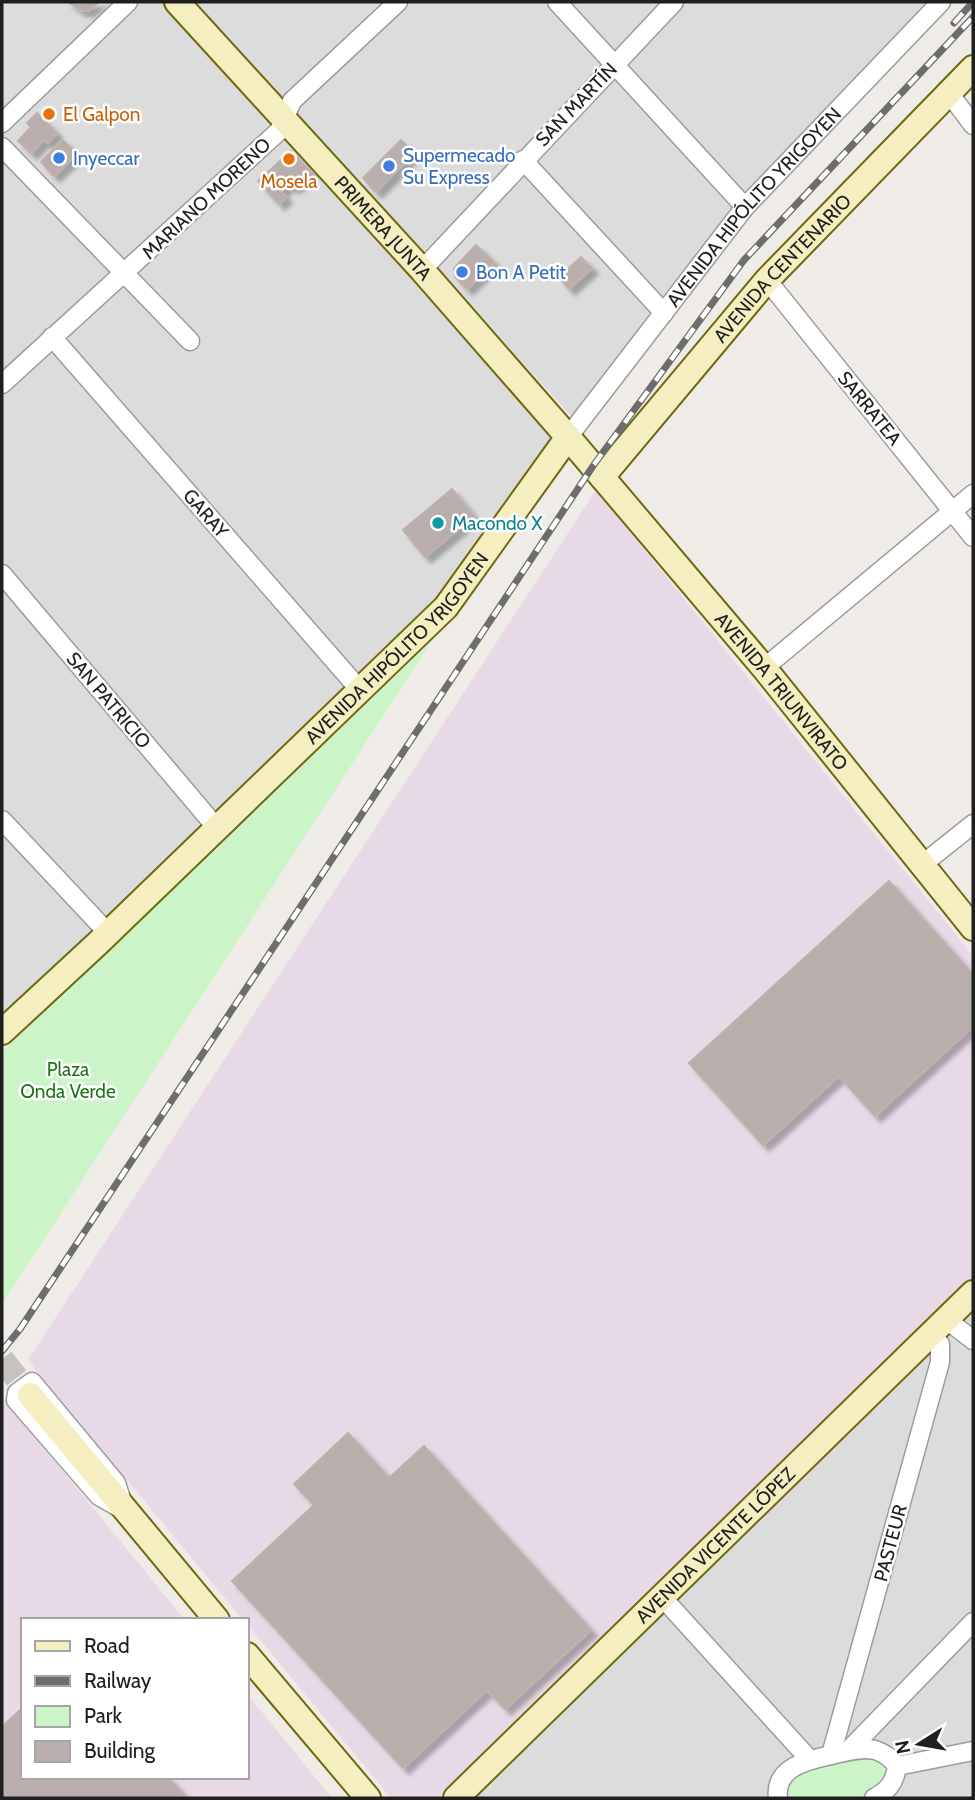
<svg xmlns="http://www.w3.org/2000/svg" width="975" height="1800" viewBox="0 0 975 1800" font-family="Cabin,sans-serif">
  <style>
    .residential { fill: #dddcdd }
    .industrial { fill: #e8d9e7 }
    .park { fill: #cbf5c8 }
    .building { fill: #b8afac; stroke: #c0b0aa; stroke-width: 2; filter: url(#shadow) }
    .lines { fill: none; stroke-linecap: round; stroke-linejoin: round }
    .secondary-tunnel { stroke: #c5c2bf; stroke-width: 24; stroke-dasharray: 24 12; stroke-linecap: butt }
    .street-casing { stroke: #9c9c9c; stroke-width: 21 }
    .secondary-casing { stroke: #6e690f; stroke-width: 28 }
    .street { stroke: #fff; stroke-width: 18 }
    .secondary { stroke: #f4eec0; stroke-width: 24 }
    .rail-casing { stroke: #6d6d6d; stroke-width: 7 }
    .rail { stroke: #fff; stroke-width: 4.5; stroke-dasharray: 13; stroke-linecap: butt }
    .food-dot { fill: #e8710a; stroke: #fff; stroke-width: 2.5 }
    .shop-dot { fill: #3f7fe0; stroke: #fff; stroke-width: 2.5 }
    .culture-dot { fill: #0f9aa8; stroke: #fff; stroke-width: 2.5 }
    .labels { text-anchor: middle; stroke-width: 5; stroke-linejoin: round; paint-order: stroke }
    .street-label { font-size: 19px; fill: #1f1f1f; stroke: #fff }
    .food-label { font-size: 19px; fill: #c56008; stroke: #fff; text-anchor: start }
    .shop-label { font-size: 19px; fill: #366cbe; stroke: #fff; text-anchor: start }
    .culture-label { font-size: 19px; fill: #0d838f; stroke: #fff; text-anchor: start }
    .park-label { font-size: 19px; fill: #1d7516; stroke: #fff }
  </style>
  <defs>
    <filter id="shadow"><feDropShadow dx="6" dy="6" stdDeviation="2" flood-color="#0004"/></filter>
  </defs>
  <rect width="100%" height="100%" fill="#efebe7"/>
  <!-- residential -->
  <path class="residential" d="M2 2H162L557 440 436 604 2 1018Z
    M193 2H926L735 207 574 419Z
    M973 1309V1798H471Z"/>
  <!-- industrial -->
  <path class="industrial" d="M596 490 973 956V1282L438 1798H391L247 1624V1620H243L28 1360Z
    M3 1398 185 1620H23V1777H247V1694L332 1798H2Z"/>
  <!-- park -->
  <path class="park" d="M431 642 2 1304V1052Z
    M871 1754 892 1768 882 1787 862 1797 785 1798 788 1781 800 1770Z"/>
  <!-- building -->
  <path class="building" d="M68 2H99L88 11 80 10Z
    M37 113 57 133 48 143 44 140 31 153 18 141 31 127 27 123Z
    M63 140 77 154 54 176 41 162Z
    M401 140 414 153 376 192 363 178Z
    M291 151 311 172 295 187 288 185 281 191 286 197 279 204 258 181Z
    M476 245 494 262 467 289 455 277 454 268Z
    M581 257 592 268 569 289 559 277Z
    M452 489 474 516 425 557 403 530Z
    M889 881 973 975V1026L875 1116 839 1076 763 1145 689 1063Z
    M348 1433 389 1478 424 1446 591 1630 505 1709 487 1690 403 1768 232 1581 314 1505 294 1484Z
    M23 1707V1777H168L187 1798H2V1727Z"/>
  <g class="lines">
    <!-- secondary-tunnel -->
    <path class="secondary-tunnel" d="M2 1359 30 1395"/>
    <!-- street casing -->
    <g class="street-casing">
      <g id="street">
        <path d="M557 2 745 207"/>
        <path d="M949 93 973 125"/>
        <path d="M2 123 128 2"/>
        <path d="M2 147 190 341"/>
        <path d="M523 160 664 313"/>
        <path d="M422 270 674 2"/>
        <path d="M767 280 973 537"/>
        <path d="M52 337 360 690"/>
        <path d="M2 384 279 131 292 101 398 2"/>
        <path id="s1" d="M568 437 745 207 941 2"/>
        <path d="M2 574 216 827"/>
        <path d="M764 668 973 494"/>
        <path d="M2 820 108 933"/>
        <path d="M923 864 973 824"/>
        <path d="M947 1320 973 1340"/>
        <path d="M32 1382 116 1483 125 1511 99 1496 16 1400 17 1393Z"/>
        <path d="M662 1597 810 1760"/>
        <path d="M848 1751 973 1622"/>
        <path d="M831 1755 940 1362V1344L932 1334"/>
        <path d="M897 1766 973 1751"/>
        <path d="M778 1798C774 1767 808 1760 831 1755 845 1752 861 1747 875 1750 885 1753 891 1758 897 1766 895 1782 888 1791 874 1798"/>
      </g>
    </g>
    <!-- secondary casing -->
    <g class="secondary-casing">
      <g id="secondary">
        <path id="s2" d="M177 2 422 270 568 437 764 668 973 928"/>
        <path id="s3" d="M602 477 767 280 973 68"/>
        <path id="s4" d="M2 1032 97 944 446 607 568 437"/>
        <path d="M30 1395 217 1620"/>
        <path d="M247 1655 368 1798"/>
        <path id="s5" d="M456 1798 973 1293"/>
      </g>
    </g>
    <!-- street -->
    <use href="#street" class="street"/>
    <!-- secondary -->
    <use href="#secondary" class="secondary"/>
    <!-- rail casing -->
    <g class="rail-casing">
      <path id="rail" d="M954 23 973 2
        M2 1351 20 1329 593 466 744 260 973 17"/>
    </g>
    <!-- rail -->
    <use href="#rail" class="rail"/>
  </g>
  <!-- markers -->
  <g class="food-dot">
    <circle cx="49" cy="114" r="7"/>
    <circle cx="289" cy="159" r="7"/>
  </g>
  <g class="shop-dot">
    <circle cx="59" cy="158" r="7"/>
    <circle cx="389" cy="166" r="7"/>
    <circle cx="462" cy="272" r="7"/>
  </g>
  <circle class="culture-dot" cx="438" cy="523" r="7"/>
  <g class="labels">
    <!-- street labels -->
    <g class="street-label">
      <text transform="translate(576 104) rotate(-46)" y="7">SAN MARTÍN</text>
      <text transform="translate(206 198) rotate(-43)" y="7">MARIANO MORENO</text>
      <text dy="7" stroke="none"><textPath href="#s1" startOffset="296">AVENIDA HIPÓLITO YRIGOYEN</textPath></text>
      <text dy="7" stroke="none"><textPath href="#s2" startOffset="306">PRIMERA JUNTA</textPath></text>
      <text dy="7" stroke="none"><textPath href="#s3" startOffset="276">AVENIDA CENTENARIO</textPath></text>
      <text transform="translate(870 408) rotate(51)" y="7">SARRATEA</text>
      <text transform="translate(206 513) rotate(49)" y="7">GARAY</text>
      <text dy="7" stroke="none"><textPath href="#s4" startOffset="551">AVENIDA HIPÓLITO YRIGOYEN</textPath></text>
      <text dy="7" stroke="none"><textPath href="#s2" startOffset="917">AVENIDA TRIUNVIRATO</textPath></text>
      <text transform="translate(109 700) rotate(50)" y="7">SAN PATRICIO</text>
      <text transform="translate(890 1543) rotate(-75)" y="7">PASTEUR</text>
      <text dy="7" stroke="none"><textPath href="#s5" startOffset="362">AVENIDA VICENTE LÓPEZ</textPath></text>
    </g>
    <!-- food labels -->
    <g class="food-label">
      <text x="63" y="121">El Galpon</text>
      <text x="289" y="188" text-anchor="middle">Mosela</text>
    </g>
    <!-- shop labels -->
    <g class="shop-label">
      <text x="403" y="162">Supermecado<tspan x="403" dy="22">Su Express</tspan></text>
      <text x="73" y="165">Inyeccar</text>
      <text x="476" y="279">Bon A Petit</text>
    </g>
    <!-- culture labels -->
    <g class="culture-label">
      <text x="452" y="530">Macondo X</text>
    </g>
    <!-- park labels -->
    <g class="park-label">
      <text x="68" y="1076">Plaza<tspan x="68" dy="22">Onda Verde</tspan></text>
    </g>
  </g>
  <!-- border -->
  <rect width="975" height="1800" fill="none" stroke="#1f1f1f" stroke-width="7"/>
  <!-- legend -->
  <rect x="21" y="1618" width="228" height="161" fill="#ffffff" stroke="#a5a5a5" stroke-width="2"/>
  <rect x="35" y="1641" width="35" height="10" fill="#f4eec0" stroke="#a5a5a5" stroke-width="2"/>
  <text x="84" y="1653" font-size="21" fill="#1f1f1f">Road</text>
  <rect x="35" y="1676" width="35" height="10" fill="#6d6d6d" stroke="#a5a5a5" stroke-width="2"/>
  <text x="84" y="1688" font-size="21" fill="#1f1f1f">Railway</text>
  <rect x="35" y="1706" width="35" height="21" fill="#cbf5c8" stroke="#a5a5a5" stroke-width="2"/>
  <text x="84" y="1723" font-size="21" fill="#1f1f1f">Park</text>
  <rect x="35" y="1741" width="35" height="21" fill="#b8afac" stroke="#a5a5a5" stroke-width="2"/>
  <text x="84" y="1758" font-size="21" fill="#1f1f1f">Building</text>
  <!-- north arrow -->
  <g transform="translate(919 1744) rotate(259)" stroke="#ffffff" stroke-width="5" paint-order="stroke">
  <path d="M0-5L12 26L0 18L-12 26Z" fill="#1f1f1f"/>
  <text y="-10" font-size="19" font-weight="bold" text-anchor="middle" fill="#1f1f1f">N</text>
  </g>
</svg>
